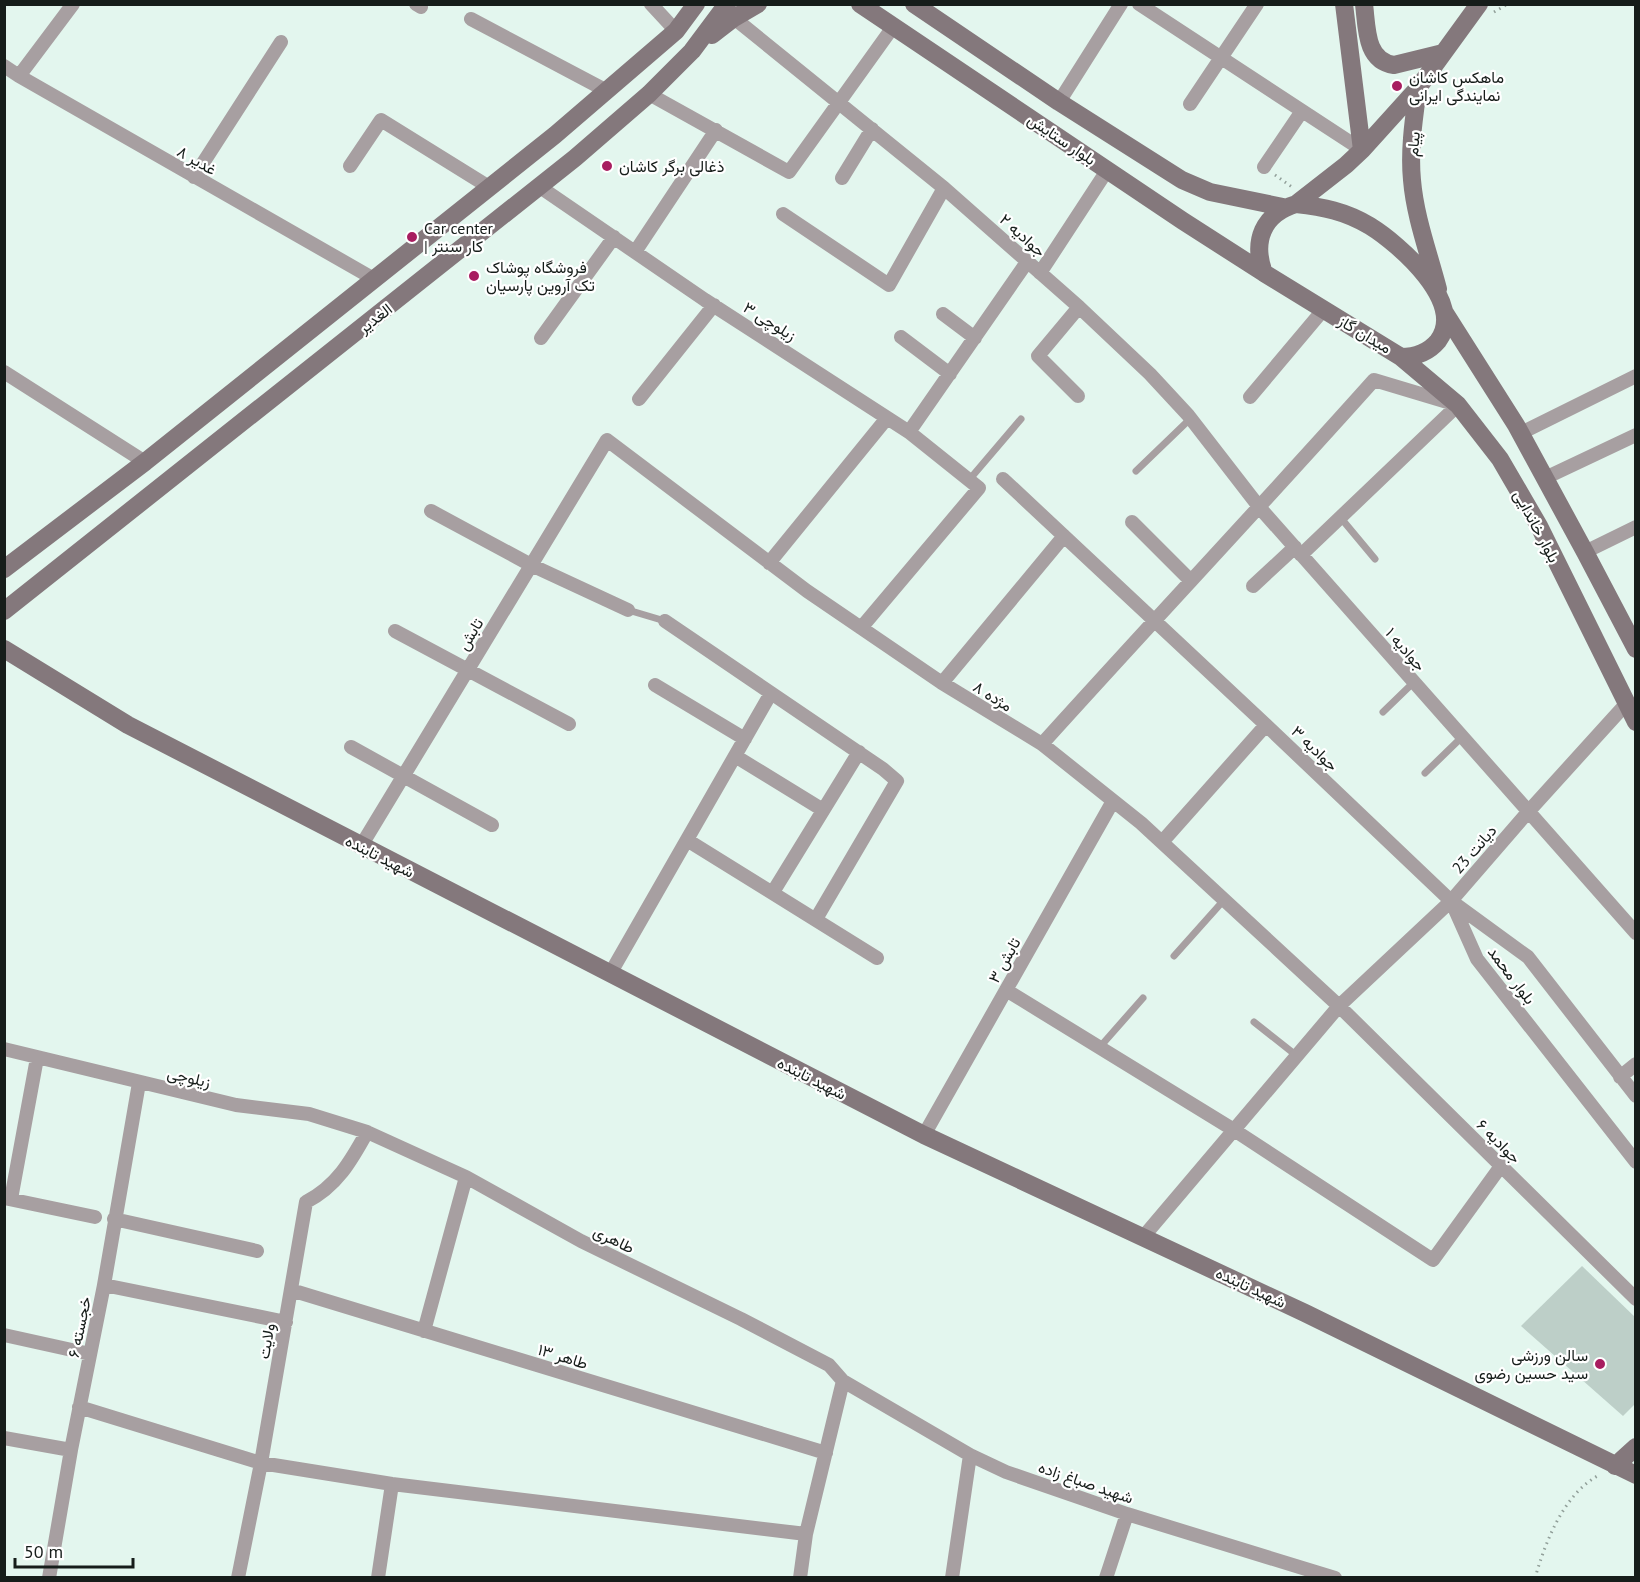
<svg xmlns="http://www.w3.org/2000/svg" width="1640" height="1582" viewBox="0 0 1640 1582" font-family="'PT Sans',Vazirmatn,sans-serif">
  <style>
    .building { fill: #bdcfc8 }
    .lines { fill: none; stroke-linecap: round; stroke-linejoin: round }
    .path { stroke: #919f99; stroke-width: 3; stroke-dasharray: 1.5 4.5; stroke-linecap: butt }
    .lane { stroke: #a79fa1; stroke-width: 7 }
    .street { stroke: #a79fa1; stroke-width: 14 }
    .secondary { stroke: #84787c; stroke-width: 18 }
    .poi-dot { fill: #a81d60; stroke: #fff; stroke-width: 2 }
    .labels { text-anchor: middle; stroke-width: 4.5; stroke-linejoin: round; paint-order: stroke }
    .poi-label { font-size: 16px; fill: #161d1a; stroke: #fff; text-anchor: start }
    .street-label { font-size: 16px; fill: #161d1a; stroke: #fff }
  </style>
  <rect width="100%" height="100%" fill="#e3f6ee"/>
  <!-- building -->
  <path class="building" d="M1582 1266 1636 1318V1403L1623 1416 1521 1326Z"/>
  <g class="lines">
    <!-- path -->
    <path class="path" d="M1494 12 1508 4
      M1275 175 1292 187
      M1535 1578C1546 1540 1564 1494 1599 1475"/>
    <!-- lane -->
    <path class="lane" d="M1136 471 1190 419
      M969 480 1021 419
      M1340 517 1375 559
      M628 610 665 621
      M1383 712 1414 682
      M1425 773 1462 737
      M1174 956 1224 900
      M1254 1022 1297 1056
      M1099 1048 1143 998"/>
    <!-- street -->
    <path class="street" d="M416 4 421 7
      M651 4 676 31
      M1139 4 1362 150
      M734 18 944 188 1079 307 1150 374 1188 415 1260 508 1636 933
      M471 19 607 91
      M4 66 19 76 374 279
      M19 76 73 4
      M649 94 789 172 893 27
      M1059 102 1121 4
      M1190 104 1257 4
      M350 166 381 120 489 187
      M1264 167 1302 111
      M194 177 281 42
      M842 178 872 129
      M540 187 705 300 909 432 979 488 861 628
      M783 214 889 285 944 188
      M635 252 716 130
      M1040 273 1108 169
      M943 314 975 338
      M901 337 950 374
      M541 338 614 237
      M4 372 145 462
      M1078 396 1038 356 1079 307
      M1250 397 1324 309
      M639 399 714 305
      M909 432 1027 262
      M1521 433 1636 376
      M1545 478 1636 435
      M1003 479 1266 725 1451 901 1528 957 1636 1096
      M431 511 531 565 628 610
      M1132 522 1191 581
      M1585 552 1636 527
      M1301 555 1458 405
      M769 563 887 418
      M1253 586 1295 547
      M665 621 883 769 897 781 816 919
      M395 631 569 724
      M942 683 1064 536
      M655 685 745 739
      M1042 744C1152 622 1265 502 1374 380L1454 404
      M351 747 492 825
      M735 756 823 810
      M687 840 877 958
      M1162 842 1266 725
      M361 846 607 440 807 591 942 683 1042 744 1141 823 1339 1006 1636 1299
      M773 892 859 752
      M1452 903 1477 959 1636 1162
      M610 974 771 693
      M1006 990 1234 1130 1433 1260 1501 1166
      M4 1049 236 1105 309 1114 367 1132 466 1177 581 1241 741 1319 829 1365 843 1381 970 1455 1006 1472 1127 1514 1335 1578
      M1620 1077 1636 1064
      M924 1135 1113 801
      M4 1198 95 1217
      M11 1199 37 1058
      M114 1219 257 1251
      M1144 1236 1339 1006 1451 901 1528 812 1626 704
      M104 1285 286 1322
      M291 1290 826 1453
      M424 1331 466 1177
      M4 1335 90 1354
      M79 1407 261 1463 392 1484 806 1534
      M4 1438 71 1450
      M49 1578 71 1450 104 1285 139 1083
      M238 1578 261 1463 306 1202C337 1186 351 1161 367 1132
      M378 1578 392 1484
      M800 1578 806 1534 843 1381
      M952 1578 970 1455
      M1106 1578 1127 1514"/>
    <!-- secondary -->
    <path class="secondary" d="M860 4 1183 221 1264 273
      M914 4 1059 102 1182 180 1210 192 1283 207
      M1344 4 1362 150
      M1364 4C1367 27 1365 61 1394 65L1443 53
      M712 35 734 18 758 4
      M1418 88C1414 118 1409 149 1412 180 1415 217 1429 254 1438 289
      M1296 204C1323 207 1345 211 1370 226 1399 244 1467 303 1438 341 1428 353 1416 357 1401 357L1264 273C1252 241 1263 214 1296 204Z
      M1296 204 1346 165 1362 150 1418 88 1479 4
      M1445 313 1516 425 1585 552 1636 649
      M1401 357 1458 405 1500 459 1539 526 1636 722
      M4 569 145 462 555 135 676 31 696 4
      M4 611 575 158 649 94 692 51 727 4
      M4 649 128 725 924 1135 1305 1313 1636 1475
      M1615 1466 1636 1447"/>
  </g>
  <!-- markers -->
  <g class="poi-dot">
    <circle cx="1397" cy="86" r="6"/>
    <circle cx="607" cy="166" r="6"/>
    <circle cx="412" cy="237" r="6"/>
    <circle cx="474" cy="276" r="6"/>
    <circle cx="1600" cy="1364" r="6"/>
  </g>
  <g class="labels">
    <!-- poi labels -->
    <g class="poi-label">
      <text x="1409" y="83">ماهکس کاشان<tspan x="1409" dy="18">نمایندگی ایرانی</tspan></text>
      <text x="619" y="172">ذغالی برگر کاشان</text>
      <text x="424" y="234">Car center<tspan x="424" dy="18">| کار سنتر</tspan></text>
      <text x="486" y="273">فروشگاه پوشاک<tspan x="486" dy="18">تک آروین پارسیان</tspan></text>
      <text x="1588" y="1361" text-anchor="end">سالن ورزشی<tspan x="1588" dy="18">سید حسین رضوی</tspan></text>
    </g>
    <!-- street labels -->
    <g class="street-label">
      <text transform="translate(1062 139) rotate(34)" y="6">بلوار ستایش</text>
      <text transform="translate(1413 144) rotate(-86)" y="6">پیام</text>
      <text transform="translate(197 160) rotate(30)" y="6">غدیر ۸</text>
      <text transform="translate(1023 235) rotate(42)" y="6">جوادیه ۲</text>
      <text transform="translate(375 318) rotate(-38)" y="6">الغدیر</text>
      <text transform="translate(770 321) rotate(32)" y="6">زیلوچی ۳</text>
      <text transform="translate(1365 334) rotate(31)" y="6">میدان گاز</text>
      <text transform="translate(1537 526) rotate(62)" y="6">بلوار خاندایی</text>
      <text transform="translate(470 634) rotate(-59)" y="6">تابش</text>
      <text transform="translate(1406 649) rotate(49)" y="6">جوادیه ۱</text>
      <text transform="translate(993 696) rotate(32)" y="6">مژده ۸</text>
      <text transform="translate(1315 748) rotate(44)" y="6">جوادیه ۳</text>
      <text transform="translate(1474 849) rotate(-49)" y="6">دیانت 23</text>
      <text transform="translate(380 856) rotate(27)" y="6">شهید تابنده</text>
      <text transform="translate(1004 960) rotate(-61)" y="6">تابش ۳</text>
      <text transform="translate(1512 975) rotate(53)" y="6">بلوار محمد</text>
      <text transform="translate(189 1077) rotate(13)" y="6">زیلوچی</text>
      <text transform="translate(812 1078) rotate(27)" y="6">شهید تابنده</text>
      <text transform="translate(1499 1141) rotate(45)" y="6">جوادیه ۶</text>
      <text transform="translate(614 1239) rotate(26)" y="6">طاهری</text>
      <text transform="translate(1251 1287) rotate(25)" y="6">شهید تابنده</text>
      <text transform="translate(79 1327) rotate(-78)" y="6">خجسته ۶</text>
      <text transform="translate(266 1341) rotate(-80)" y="6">ولایت</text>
      <text transform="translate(563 1356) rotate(17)" y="6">طاهر ۱۳</text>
      <text transform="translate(1086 1482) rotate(19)" y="6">شهید صباغ زاده</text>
    </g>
  </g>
  <!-- border -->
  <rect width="1640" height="1582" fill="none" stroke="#161d1a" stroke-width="12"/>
  <!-- scale -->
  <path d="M15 1558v9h118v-9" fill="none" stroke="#161d1a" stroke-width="3"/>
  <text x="24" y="1558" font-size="18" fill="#161d1a" stroke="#ffffff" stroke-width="4.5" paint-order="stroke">50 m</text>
</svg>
